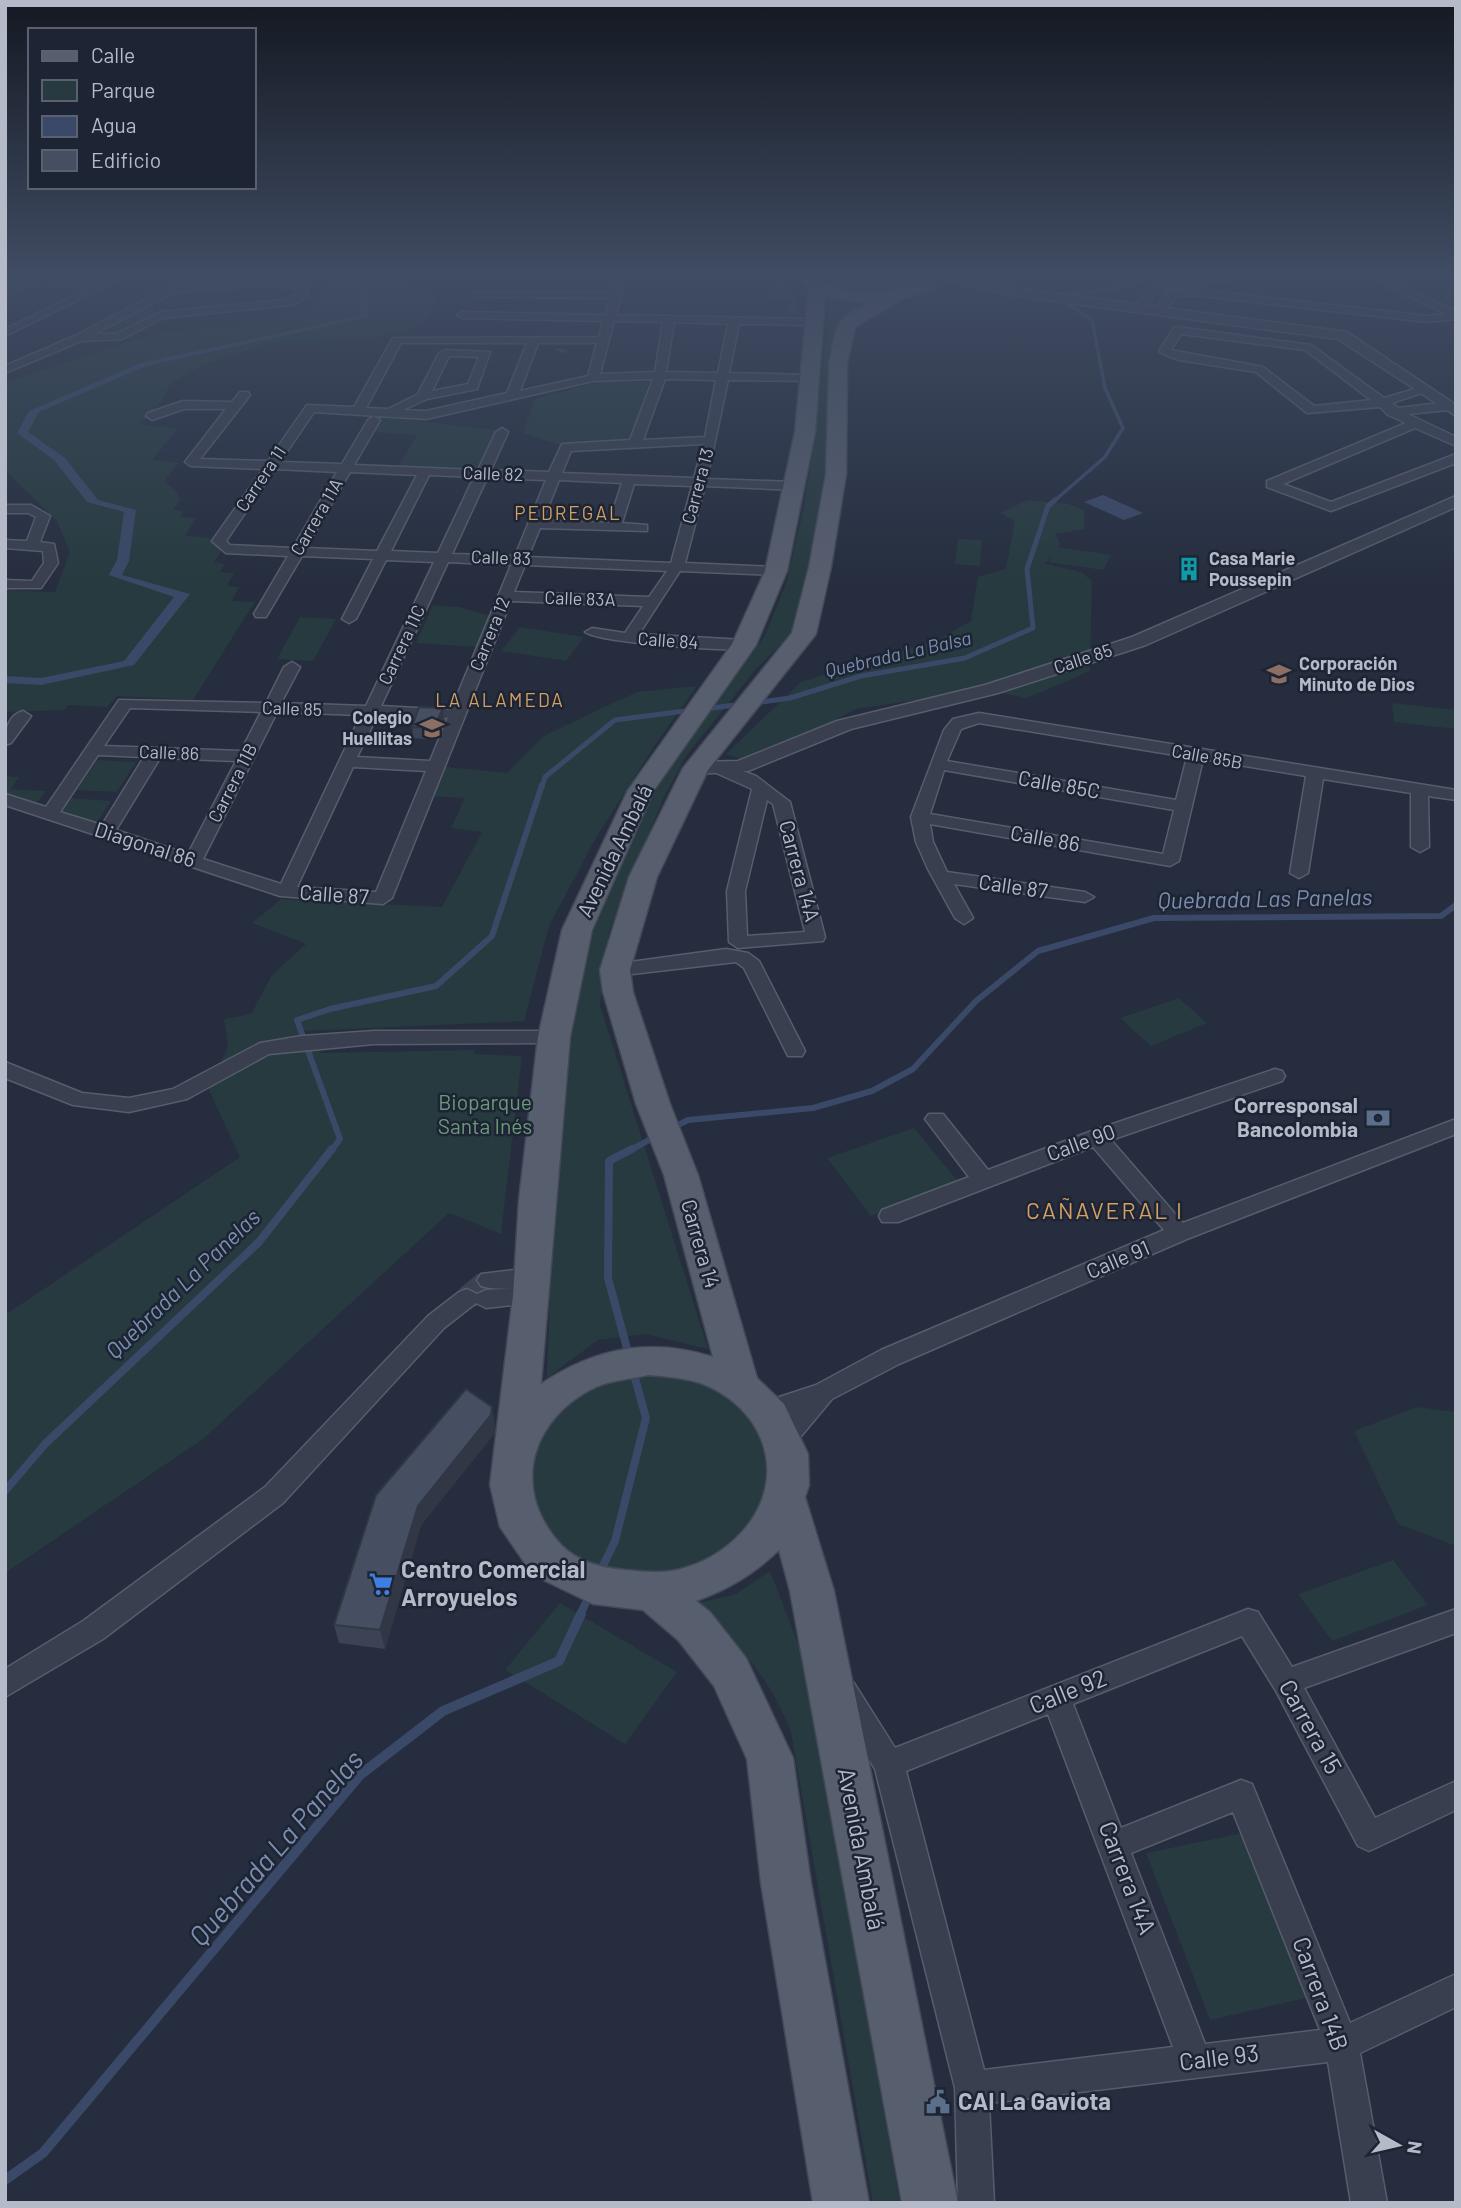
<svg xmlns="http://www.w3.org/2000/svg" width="1461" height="2208" viewBox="0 0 1461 2208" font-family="Barlow,sans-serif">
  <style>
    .green { fill: #273a3f }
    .water { fill: #3a4967 }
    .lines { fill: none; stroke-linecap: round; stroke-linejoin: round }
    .stream-far4 { stroke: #3a4967; stroke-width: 3.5 }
    .stream-far3 { stroke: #3a4967; stroke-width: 5 }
    .stream-far2 { stroke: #3a4967; stroke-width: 6 }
    .stream-far1 { stroke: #3a4967; stroke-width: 8 }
    .stream { stroke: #3a4967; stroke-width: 10 }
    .minor-tunnel-far1 { stroke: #3b4253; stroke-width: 11; stroke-dasharray: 11 6; stroke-linecap: butt }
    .minor-tunnel { stroke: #3b4253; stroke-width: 24; stroke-dasharray: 24 12; stroke-linecap: butt }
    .minor-casing { stroke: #565d6c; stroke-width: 3 }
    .tertiary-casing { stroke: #565d6c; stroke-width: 3 }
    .primary-casing { stroke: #424857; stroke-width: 3 }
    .minor { fill: #393f4e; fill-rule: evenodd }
    .tertiary { fill: #393f4e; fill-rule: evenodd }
    .primary { fill: #575e6e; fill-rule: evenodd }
    .wall { fill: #3c4354 }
    .shaded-wall { fill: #313745 }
    .building { fill: #464e62; stroke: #313745; stroke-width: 2 }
    .labels { text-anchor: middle; stroke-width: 5; stroke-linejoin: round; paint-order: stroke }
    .far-street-label { font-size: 18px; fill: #b5bac9; stroke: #1d2433 }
    .far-poi-label { font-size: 18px; font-weight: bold; fill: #b5bac9; stroke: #1d2433; text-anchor: start }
    .far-neighbourhood-label { font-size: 19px; letter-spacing: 2px; fill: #d39f65; stroke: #1d2433 }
    .far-water-label { font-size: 19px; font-style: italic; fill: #7c8eb0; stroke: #1d2433 }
    .street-label { font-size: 21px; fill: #b5bac9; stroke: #1d2433 }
    .park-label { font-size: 21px; fill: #6c997b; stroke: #1d2433 }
    .poi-label { font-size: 21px; font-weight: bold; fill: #b5bac9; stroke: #1d2433; text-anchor: end }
    .water-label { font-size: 23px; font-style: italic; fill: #7c8eb0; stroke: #1d2433 }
    .neighbourhood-label { font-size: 23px; letter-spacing: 2px; fill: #d39f65; stroke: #1d2433 }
    .near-poi-label { font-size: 24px; font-weight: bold; fill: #b5bac9; stroke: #1d2433; text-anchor: start }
    .near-street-label { font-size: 24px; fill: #b5bac9; stroke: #1d2433 }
    .near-water-label { font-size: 28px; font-style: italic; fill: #7c8eb0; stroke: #1d2433 }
  </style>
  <rect width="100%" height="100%" fill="#252d3e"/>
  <!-- green -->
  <path class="green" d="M321 278H400L437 296 428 317 413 328 376 337 270 343 203 365 170 384 163 399 140 425 178 428 152 460 179 463 164 481 177 492 180 500 173 510 183 511 181 517 196 518 185 536 210 538 221 552 214 562 225 564 220 572 234 573 227 586 239 587 232 601 255 602 193 700 117 696 107 707 68 705 64 710 5 712V590L55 592 70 552 57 521 5 470V382L160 332 235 328 309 309 325 290Z
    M770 278H787L796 299 797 315H787L788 300 768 299Z
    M821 278H916L918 281C906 304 847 292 827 287Z
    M827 295 876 301 841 324 826 476 809 569 793 632 756 669 686 756 663 799 609 932 600 1005 708 1349 645 1334 598 1340 547 1378 553 1203 575 1004 595 917 651 788 764 637 786 584 804 507 816 427 827 322Z
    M153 304 154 315 117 336 89 337Z
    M601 382H649L631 445 563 446 523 433 535 399Z
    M378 417 498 430 479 471 398 467 417 435 371 432Z
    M1028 500 1068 504 1084 510V529L1055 534 1060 544 1058 547 1111 555 1103 570 1049 562 1052 555 1045 564 1081 572 1092 581 1090 671 1027 698 985 690 856 709 754 763 726 754 801 682 937 640 971 621 978 577 1006 569 1015 521 1000 513Z
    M958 539 982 540 980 566 955 564Z
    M433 605 459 607 491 616 479 647 416 643Z
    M300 617 336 619 313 661 277 659Z
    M520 627 584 637 566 661 501 651Z
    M697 686 655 745 597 836 549 926 524 1021 302 1031 321 1053 475 1050 474 1054 522 1056 501 1234 449 1213 203 1439 5 1573V1315L240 1157 209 1090 228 1046 224 1019 251 1014 272 975 306 944 252 923 281 899 442 907 482 832 451 828 465 798 424 796 436 766 507 773 544 736 589 714 637 692Z
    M1392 703 1456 710V729L1394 722Z
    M97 760 136 762 117 792 77 790Z
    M5 776 19 777 11 789 46 791 36 804 5 793Z
    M70 798 111 801 96 824 61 810Z
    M1179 998 1207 1023 1151 1046 1120 1018Z
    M914 1128 960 1184 871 1216 827 1158Z
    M646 1372 689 1376 727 1393 756 1421 771 1455 769 1493 751 1529 717 1558 673 1574 624 1576 580 1563 545 1537 526 1502 538 1428 566 1399 603 1379Z
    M1417 1407 1456 1412V1546L1398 1524 1354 1431Z
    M1393 1560 1428 1605 1332 1641 1298 1594Z
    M770 1571 802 1654 900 2203H873L791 1732C765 1669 741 1648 690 1605L736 1594Z
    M560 1603 677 1672 625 1744 505 1670Z
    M1243 1833 1314 1996 1210 2020 1146 1853Z"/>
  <!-- water -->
  <path class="water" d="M348 278H358L367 286 368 317 146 366 39 412 28 432 65 458 98 500 136 510 129 561 122 575 190 594 134 665 41 685 5 683V676L41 678 124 661 174 597 109 575 117 560 124 512 87 502 54 460 17 433 29 411 141 363 359 316 358 287Z
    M1103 495 1143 513 1124 520 1084 502Z"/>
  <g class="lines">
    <!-- stream-far4 -->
    <path class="stream-far4" d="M1053 502 1105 457 1123 428 1105 388 1092 320 1062 300 1066 293 1098 291 1159 278"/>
    <!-- stream-far3 -->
    <path class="stream-far3" d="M754 703 790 698 861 676 965 658 1033 628 1027 569 1048 506 1055 500
      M705 709 742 704
      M542 787 545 777 615 720 693 710"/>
    <!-- stream-far2 -->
    <path class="stream-far2" d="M672 1128 688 1120 813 1108 872 1091 913 1069 976 1001 1038 951 1154 918 1441 916 1456 905
      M331 1151 340 1139 297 1020 330 1009 436 986 492 936 542 785
      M629 1151 658 1135"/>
    <!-- stream-far1 -->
    <path class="stream-far1" d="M629 1356 608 1278 609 1161 632 1149
      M5 1491 45 1444 259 1242 332 1149
      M599 1574 615 1541 646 1418 633 1371
      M580 1615 590 1594"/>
    <!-- stream -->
    <path class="stream" d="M5 2180 43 2153 360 1775 443 1711 559 1661 581 1614"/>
    <!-- minor-tunnel-far1 -->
    <path class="minor-tunnel-far1" d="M561 352 562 349"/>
    <!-- minor-tunnel -->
    <path class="minor-tunnel" d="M467 1298 489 1280"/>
    <!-- minor casing -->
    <g class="minor-casing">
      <path id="minor" d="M29 278 97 284 108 278H122L5 336V329L87 289 37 282 5 297V290Z
        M185 278H198L186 286 247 281 242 278H268L310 287 302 301 289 305 163 318 122 339 81 341 5 373V366L75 336ZM266 284 299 289 294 297 284 300 161 312 116 334H94L173 293Z
        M616 278H626L616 315 813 319 818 322 813 325 739 324 729 373 811 375 817 378 811 381 728 380 707 479 795 482 802 486 795 490 705 486 685 563 776 567 783 571 776 575 680 571 639 634 744 640 749 642V648C731 653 596 642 585 632L592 628 625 633 643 606 511 601 392 898 383 904 280 896 5 805V794L46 807 119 700 266 703 284 667 292 662 300 667 281 703 366 706 434 562 386 560 356 619 349 623 342 619 373 559 302 556 266 617H256L254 614 288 556 226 553 212 541 263 469 191 466 185 462 226 409H184L152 420 146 416 148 413 183 401 232 402 240 392H248L250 395 200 459 268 461 307 405 354 407 393 338 599 337 603 321 462 318 457 315 462 312 605 315 610 298 477 297 473 296V292H612ZM614 321 663 322 655 372 600 374ZM674 322 728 324 718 373 666 372ZM401 343H527L507 393 426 411 403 410 427 399 477 389 490 352 445 350 439 353 418 394 388 409 366 408ZM538 343H597L588 376 520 391ZM449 356 479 357 468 384 432 391ZM653 379 630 440 562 444 549 472 491 470 508 432 502 428 496 432 478 470 354 465 380 420 374 416 368 420 342 464 280 462 314 412 426 419 593 381ZM665 379 716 380 705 437 643 440ZM703 444 694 478 562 473 571 451ZM275 469 337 472 293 548 230 545 226 541ZM350 472 417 475 377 551 306 548ZM429 475 474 477 438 553 391 551ZM487 478 546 480 515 556 452 554ZM559 480 622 483 609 523 543 520ZM634 484 692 486 671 563 528 557 540 528 647 531V525L622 523ZM448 562 511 565 451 710 381 706ZM525 565 667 571 649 597 514 592ZM130 708 261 712 241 751 104 746ZM277 712 361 715 281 884 203 859ZM377 716 446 718 448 717 430 761 357 757ZM98 755 144 757 102 825 60 812ZM160 758 236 761 188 854 116 830ZM353 767 426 771 376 892 297 887Z
        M1208 278H1239L1157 292 1143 310 1134 308 1149 288Z
        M1371 278H1385L1456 311V319L1427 322 1192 295 1176 297 1163 312 1154 310 1169 292 1192 289 1427 316 1445 314Z
        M1178 327 1311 345 1384 398 1425 386 1431 390 1392 403 1398 408 1448 402 1454 406 1448 410 1408 414 1456 437V446L1415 428 1283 484 1331 502 1456 454V463L1331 511 1267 487V481L1406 423 1388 415 1380 407 1307 413 1256 372 1179 360 1161 353 1159 351 1174 328ZM1181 334 1305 350 1371 400 1314 406 1263 367 1171 350Z
        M5 505H31L50 516 40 542 54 544 58 563 41 588H5V580L32 581 44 563 43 551 5 548V540L27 541 36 517 28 513H5Z
        M23 711 31 716 11 743 5 745C5 731 8 715 23 711Z
        M979 713 1456 790V800L1428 796 1429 847 1420 852 1411 847V793L1323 779 1308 873 1299 878 1290 873 1306 776 1203 759 1179 861 1170 866 930 824 933 842 947 872 1085 892 1094 897 1085 902 954 884 973 918 964 924 955 918 928 869 916 842 911 817 944 730 953 719ZM979 723 1187 757 1176 800 947 761 961 729ZM944 770 1174 810 1163 854 930 814Z
        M720 763 756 776 790 802 825 937 823 941 738 948 729 942 727 891 752 789 714 772V764ZM767 800 773 804 805 932 747 936 745 891Z
        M726 949 748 953 759 961 805 1051 802 1056H788L744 968 736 962 615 976 605 970 615 964Z
        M374 1031H554L564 1037 554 1043 374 1044 269 1054 187 1099 129 1112 73 1105 5 1078V1062L82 1093 129 1098 173 1089 260 1043 302 1036Z
        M1275 1069 1282 1071 1285 1076 1282 1081 1111 1140 1183 1223 1456 1119V1134L1187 1239 899 1364 832 1399 792 1447 783 1450 774 1447 770 1440 791 1413 767 1421 758 1418 755 1411 758 1404 816 1385 881 1350 1164 1230 1093 1147 898 1222H882L879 1216 882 1210 969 1177 929 1124 925 1119 929 1114H943L988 1170 1089 1132Z
        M532 1268 540 1271 544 1277 540 1283C523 1288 498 1291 481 1286L477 1280 481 1274Z
        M532 1287 540 1290 544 1296 540 1302 486 1308 476 1303 444 1328 283 1503 103 1639 5 1697V1669L83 1621 265 1487 428 1316 459 1292 467 1289 477 1294 486 1290Z
        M1248 1609 1258 1612 1292 1667 1456 1609V1633L1304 1688 1375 1818 1456 1781V1810L1369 1851 1358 1846 1276 1691 1242 1636 1073 1704 1121 1828 1241 1780 1252 1784 1350 2023 1456 1974V2007L1360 2053 1387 2203H1351L1328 2062 989 2103 994 2203H958L955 2088 875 1769 834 1701 830 1692 834 1683 844 1679 854 1683 895 1748ZM1048 1714 1173 2047 984 2070 906 1771ZM1233 1812 1320 2030 1205 2044 1131 1853Z"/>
    </g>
    <!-- tertiary casing -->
    <g class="tertiary-casing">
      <path id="tertiary" d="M940 278H967L1016 288 1347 332 1456 405V416L1338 339 1016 296Z
        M1456 496V507L1146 645 998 693 851 729 748 771 696 774 686 768 696 762 738 761 837 721 985 685 1132 637Z"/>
    </g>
    <!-- primary casing -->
    <g class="primary-casing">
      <path id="primary" d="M800 278C823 278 838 293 864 293 878 293 894 292 908 287 922 282 921 278 938 278L934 288 902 299 855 327 847 364 846 474 831 567 816 634 708 770 657 877 630 970 633 992 670 1104 698 1175 757 1378 784 1404 808 1454 809 1485 805 1497 834 1591 958 2203H902L790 1591 779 1550C754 1574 729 1589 696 1601L710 1612 746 1658 793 1758 811 1883 869 2203H813L761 1883 747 1759 714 1686 678 1640 643 1610 593 1604 533 1575 500 1527 490 1485 513 1296 519 1200 538 1037 562 930 628 790 732 644 765 571 795 432 809 288ZM825 297 870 303 850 313 841 321 835 333 829 364 826 474 809 567 792 633 683 768 629 877 600 970 603 992 636 1104 664 1175 713 1357C650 1337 595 1348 541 1384L570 1037 592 930 654 790 756 645 787 571 815 432ZM648 1375C665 1376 684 1378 700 1383 726 1392 751 1413 761 1439 784 1496 740 1552 684 1568 665 1574 646 1572 626 1570 600 1568 573 1561 556 1539 511 1484 533 1417 596 1387 611 1380 632 1379 648 1375Z"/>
    </g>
    <!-- minor -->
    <use href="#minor" class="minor"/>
    <!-- tertiary -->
    <use href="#tertiary" class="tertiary"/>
    <!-- primary -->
    <use href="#primary" class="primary"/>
  </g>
  <!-- wall -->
  <path class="wall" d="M436 278H468L463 283 437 281Z
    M444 720 436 740 413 738 412 727Z
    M495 1426 494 1434 421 1525 385 1649 339 1643 334 1625Z"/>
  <!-- shaded-wall -->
  <path class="shaded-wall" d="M443 708 444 720 436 740 434 728Z
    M492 1407 495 1426 494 1434 421 1525 385 1649 380 1630 418 1506Z"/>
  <!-- building -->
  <path class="building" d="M419 707 443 708 434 728 412 727Z
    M466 1389 492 1407 491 1415 418 1506 380 1630 334 1625 376 1495Z"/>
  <!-- sky -->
  <linearGradient id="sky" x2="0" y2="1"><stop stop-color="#141922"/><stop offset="0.47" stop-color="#404c63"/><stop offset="1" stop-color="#404c63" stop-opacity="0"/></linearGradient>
  <rect width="1461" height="587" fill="url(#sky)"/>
  <!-- icons -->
  <defs>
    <g id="building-bare" transform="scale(1.89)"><path d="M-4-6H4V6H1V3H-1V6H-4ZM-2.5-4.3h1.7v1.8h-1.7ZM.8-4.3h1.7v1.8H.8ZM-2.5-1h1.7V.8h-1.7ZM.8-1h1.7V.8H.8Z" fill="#0f9aa8" stroke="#1d2433" stroke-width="2.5" paint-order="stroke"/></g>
    <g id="university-bare" transform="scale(1.89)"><path d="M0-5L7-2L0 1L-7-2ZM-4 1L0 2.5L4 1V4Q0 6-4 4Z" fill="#8d6e63" stroke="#1d2433" stroke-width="2.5" paint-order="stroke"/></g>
    <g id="school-bare" transform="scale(1.89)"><path d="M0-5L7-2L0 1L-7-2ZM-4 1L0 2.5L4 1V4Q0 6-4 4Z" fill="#8d6e63" stroke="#1d2433" stroke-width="2.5" paint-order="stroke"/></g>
    <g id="bank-bare" transform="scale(1.89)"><path d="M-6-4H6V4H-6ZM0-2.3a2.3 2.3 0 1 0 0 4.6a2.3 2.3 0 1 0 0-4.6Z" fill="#5c6f8a" stroke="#1d2433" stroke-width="2.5" paint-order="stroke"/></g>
    <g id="supermarket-bare" transform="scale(1.89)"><path d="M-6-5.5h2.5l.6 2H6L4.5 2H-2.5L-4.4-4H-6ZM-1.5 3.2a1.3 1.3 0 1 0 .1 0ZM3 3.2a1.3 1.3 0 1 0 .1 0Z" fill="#3f7fe0" stroke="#1d2433" stroke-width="2.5" paint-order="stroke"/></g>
    <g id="civic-bare" transform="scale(1.89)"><path d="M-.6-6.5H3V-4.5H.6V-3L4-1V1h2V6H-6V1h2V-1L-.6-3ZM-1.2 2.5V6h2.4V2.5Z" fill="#5c6f8a" stroke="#1d2433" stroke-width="2.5" paint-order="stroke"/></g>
  </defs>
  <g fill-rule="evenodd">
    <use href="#building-bare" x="1189" y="569"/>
    <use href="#university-bare" x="1279" y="674"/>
    <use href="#school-bare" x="432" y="728"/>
    <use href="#bank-bare" x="1378" y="1118"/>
    <use href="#supermarket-bare" x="381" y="1584"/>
    <use href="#civic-bare" x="938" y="2102"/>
  </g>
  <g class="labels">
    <!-- far-street labels -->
    <g class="far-street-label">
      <text transform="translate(493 474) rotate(2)" y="6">Calle 82</text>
      <text transform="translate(261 479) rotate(-56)" y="6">Carrera 11</text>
      <text transform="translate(698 486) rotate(-75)" y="6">Carrera 13</text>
      <text transform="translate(317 517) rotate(-60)" y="6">Carrera 11A</text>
      <text transform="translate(501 558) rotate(2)" y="6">Calle 83</text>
      <text transform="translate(580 599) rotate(2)" y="6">Calle 83A</text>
      <text transform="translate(490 634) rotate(-68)" y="6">Carrera 12</text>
      <text transform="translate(668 641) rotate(4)" y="6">Calle 84</text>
      <text transform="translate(402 645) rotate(-65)" y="6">Carrera 11C</text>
      <text transform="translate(1083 659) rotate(-18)" y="6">Calle 85</text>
      <text transform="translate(292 709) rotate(2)" y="6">Calle 85</text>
      <text transform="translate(169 753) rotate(2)" y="6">Calle 86</text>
      <text transform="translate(1207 757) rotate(10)" y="6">Calle 85B</text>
      <text transform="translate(233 783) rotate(-63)" y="6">Carrera 11B</text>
    </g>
    <!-- far-poi labels -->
    <g class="far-poi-label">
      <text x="1209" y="565">Casa Marie<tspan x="1209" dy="21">Poussepin</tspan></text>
      <text x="1299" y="670">Corporación<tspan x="1299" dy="21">Minuto de Dios</tspan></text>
      <text x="412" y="724" text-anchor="end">Colegio<tspan x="412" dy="21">Huellitas</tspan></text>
    </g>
    <!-- far-neighbourhood labels -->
    <g class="far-neighbourhood-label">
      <text x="568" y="520">PEDREGAL</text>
      <text x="500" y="707">LA ALAMEDA</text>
    </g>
    <!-- far-water labels -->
    <g class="far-water-label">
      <text transform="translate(898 654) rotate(-13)" y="7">Quebrada La Balsa</text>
    </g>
    <!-- street labels -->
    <g class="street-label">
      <text transform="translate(1059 785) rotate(10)" y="7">Calle 85C</text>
      <text transform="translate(1045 839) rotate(10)" y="7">Calle 86</text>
      <text transform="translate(145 845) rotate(18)" y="7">Diagonal 86</text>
      <text transform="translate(615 851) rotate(-64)" y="7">Avenida Ambalá</text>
      <text transform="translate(799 871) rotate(75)" y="7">Carrera 14A</text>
      <text transform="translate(1013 887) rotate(8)" y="7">Calle 87</text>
      <text transform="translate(334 895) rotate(4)" y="7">Calle 87</text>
      <text transform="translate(1081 1143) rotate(-20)" y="7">Calle 90</text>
      <text transform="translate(700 1244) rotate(74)" y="7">Carrera 14</text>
      <text transform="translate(1118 1260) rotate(-23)" y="7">Calle 91</text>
    </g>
    <!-- park labels -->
    <g class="park-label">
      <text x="485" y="1110">Bioparque<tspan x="485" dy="24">Santa Inés</tspan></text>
    </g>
    <!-- poi labels -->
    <g class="poi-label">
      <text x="1358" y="1113">Corresponsal<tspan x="1358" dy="24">Bancolombia</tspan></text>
    </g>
    <!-- water labels -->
    <g class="water-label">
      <text transform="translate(1265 899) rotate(-1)" y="8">Quebrada Las Panelas</text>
      <text transform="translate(183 1284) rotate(-44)" y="8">Quebrada La Panelas</text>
    </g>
    <!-- neighbourhood labels -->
    <g class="neighbourhood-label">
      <text x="1105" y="1219">CAÑAVERAL I</text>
    </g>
    <!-- near-poi labels -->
    <g class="near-poi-label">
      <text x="401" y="1578">Centro Comercial<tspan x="401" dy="28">Arroyuelos</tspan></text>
      <text x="958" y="2110">CAI La Gaviota</text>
    </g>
    <!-- near-street labels -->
    <g class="near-street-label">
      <text transform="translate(1068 1692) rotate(-22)" y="8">Calle 92</text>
      <text transform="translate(1310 1727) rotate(61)" y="8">Carrera 15</text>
      <text transform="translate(861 1849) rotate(79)" y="8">Avenida Ambalá</text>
      <text transform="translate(1127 1878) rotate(69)" y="8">Carrera 14A</text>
      <text transform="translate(1320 1994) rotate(70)" y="8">Carrera 14B</text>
      <text transform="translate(1219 2058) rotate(-7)" y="8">Calle 93</text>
    </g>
    <!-- near-water labels -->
    <g class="near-water-label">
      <text transform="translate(276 1848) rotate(-49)" y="10">Quebrada La Panelas</text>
    </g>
  </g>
  <!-- border -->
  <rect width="1461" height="2208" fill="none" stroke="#b5bac9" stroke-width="14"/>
  <!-- legend -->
  <rect x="28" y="28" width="228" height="161" fill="#1d2433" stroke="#5a606f" stroke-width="2"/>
  <rect x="42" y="51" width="35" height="10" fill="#575e6e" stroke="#5a606f" stroke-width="2"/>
  <text x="91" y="63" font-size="21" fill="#b5bac9">Calle</text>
  <rect x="42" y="80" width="35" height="21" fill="#273a3f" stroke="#5a606f" stroke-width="2"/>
  <text x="91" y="98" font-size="21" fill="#b5bac9">Parque</text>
  <rect x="42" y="116" width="35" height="21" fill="#3a4967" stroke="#5a606f" stroke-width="2"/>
  <text x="91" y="133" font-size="21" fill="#b5bac9">Agua</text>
  <rect x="42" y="150" width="35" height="21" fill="#464e62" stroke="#5a606f" stroke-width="2"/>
  <text x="91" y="168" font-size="21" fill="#b5bac9">Edificio</text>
  <!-- north arrow -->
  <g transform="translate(1398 2145) rotate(98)" stroke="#1d2433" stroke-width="5" paint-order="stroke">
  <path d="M0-5L12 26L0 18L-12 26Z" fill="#b5bac9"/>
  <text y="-10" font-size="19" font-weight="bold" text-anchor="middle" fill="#b5bac9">N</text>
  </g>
</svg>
